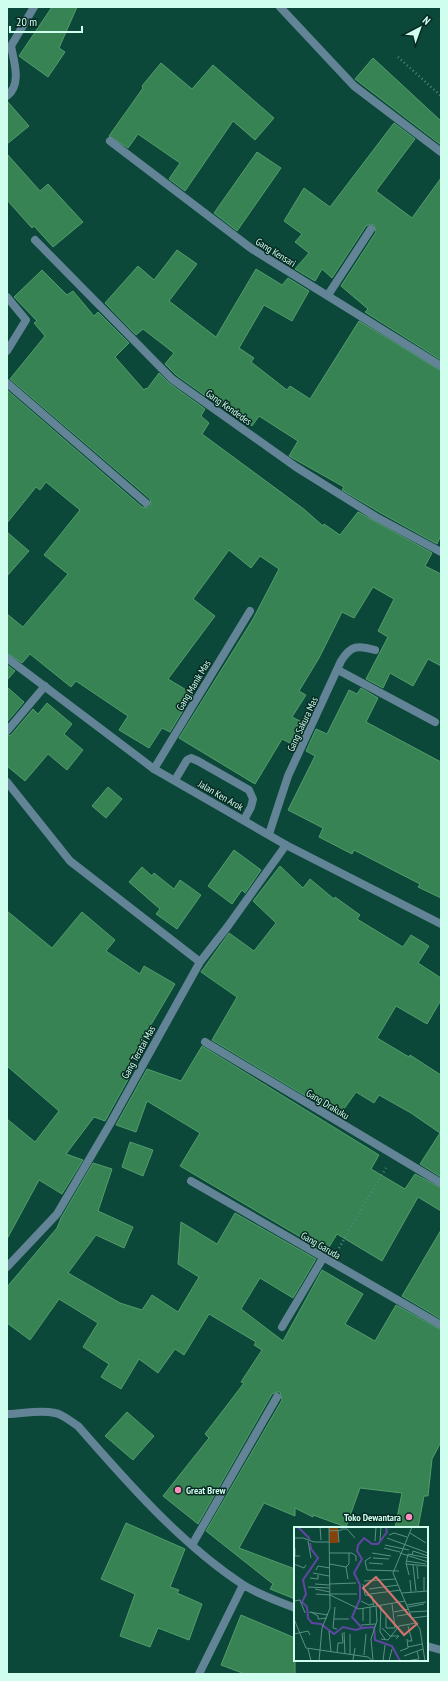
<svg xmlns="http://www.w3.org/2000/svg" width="448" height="1681" viewBox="0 0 448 1681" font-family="'PT Sans Narrow',sans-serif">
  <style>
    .building { fill: #388353; stroke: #529d6b }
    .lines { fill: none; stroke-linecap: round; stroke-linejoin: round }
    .path { stroke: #4f8779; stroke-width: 2.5; stroke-dasharray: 1 3; stroke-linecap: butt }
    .service { stroke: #638497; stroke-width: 8 }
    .minor { stroke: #638497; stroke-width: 8 }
    .tertiary { stroke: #638497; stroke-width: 8 }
    .poi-dot { fill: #fd8ebf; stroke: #082a22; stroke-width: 1.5 }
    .labels { text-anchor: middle; stroke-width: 3; stroke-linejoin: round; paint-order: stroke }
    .street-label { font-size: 10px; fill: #cffeef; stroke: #082a22 }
    .poi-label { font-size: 10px; font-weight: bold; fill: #cffeef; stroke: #082a22; text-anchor: start }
    .inset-river { fill: none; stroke: #6045a3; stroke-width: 2 }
    .inset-road { fill: none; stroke: #599182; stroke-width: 1 }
    .view { fill: #d4736e; fill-opacity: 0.15; stroke: #d4736e; stroke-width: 2 }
    .inset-edge { fill: none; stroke: #cffeef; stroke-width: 2 }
  </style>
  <rect width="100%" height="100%" fill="#0b483a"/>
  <!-- building -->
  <path class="building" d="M52 7H77L59 48 65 52 48 77 19 56Z
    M373 58 441 121V145L355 79Z
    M161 63 192 89 213 65 274 118 255 140 233 121 185 191 169 179 180 163 138 134 128 148 109 136 143 88 142 86Z
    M7 101 29 126 7 144Z
    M394 123 415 139 376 191 412 218 441 178V360L365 312 368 309 341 286 376 232 374 225 371 224 366 226 332 278 322 269 315 281 295 269 309 253 295 242 302 234 284 221 304 188 330 207Z
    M257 152 281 168 237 231 214 213Z
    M7 154 40 191 48 184 83 222 53 247 34 226 32 228 7 200Z
    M177 250 197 264 169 301 216 337 256 269 282 285 288 278 309 291 292 321 264 305 239 348 254 358 251 362 287 390 290 386 310 399 359 321 441 371V535L437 544 379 512 342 490 344 487 289 456 298 441 259 416 252 426 223 403 221 407 176 375 165 364 174 353 143 329 136 335 105 303 138 266 154 280Z
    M42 270 67 295 73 291 94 316 98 312 129 343 115 357 144 390 146 388 147 389 159 373 169 383 205 409 201 416 209 423 202 434 305 510 323 526 324 524 340 535 358 512 432 553 425 566 441 574V666L428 659 413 686 390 673 383 688 366 679 388 637 378 631 394 599 373 587 354 618 342 612 319 658 299 691 306 695 292 717 306 724 296 746 282 739 255 784 179 738 253 619 279 569 260 556 251 568 229 550 193 599 215 616 168 679 193 694 170 732 162 728 149 748 119 730 128 716 76 681 71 687 30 654 22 663 7 653V614L23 627 68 574 44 555 80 510 46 482 40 490 36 487 7 523V390L142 507 148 508 151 504 150 499 10 379 45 336 34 323 37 321 14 297Z
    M7 532 29 551 7 576Z
    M7 665 15 671 7 680Z
    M7 687 24 702 7 722Z
    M361 688 378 698 366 722 441 762V898L418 887 420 884 354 850 352 854 319 837 323 828 288 810 315 756 306 751 316 729 327 734 349 690 357 694Z
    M47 703 72 724 64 734 83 750 67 770 48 754 25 781 7 766V736L11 735 33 709 38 714Z
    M108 787 122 799 106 818 92 806Z
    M234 850 261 870 245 893 242 890 232 904 208 886Z
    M280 866 303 888 310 879 334 899 335 897 360 915 357 919 403 947 411 935 429 946 418 963 441 978V1000L427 1024 396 1006 377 1038 409 1057 410 1055 441 1075V1177L420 1164 440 1133 411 1113 379 1095 374 1103 356 1092 339 1116 212 1040 237 997 201 972 229 933 254 951 276 923 253 901Z
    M142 867 152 876 154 873 174 889 180 880 201 895 177 929 156 914 160 909 129 882Z
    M7 911 52 948 82 912 115 940 106 951 140 974 144 966 175 984 129 1062 136 1065 105 1121 94 1117 66 1154 83 1160 62 1194 39 1180 7 1239V1119L35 1142 59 1111 7 1066Z
    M202 1046 379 1155 371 1169 405 1189 415 1174 441 1188V1211L418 1197 382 1261 337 1234 326 1252 180 1166 200 1133 147 1101 136 1132 116 1125 147 1069 181 1081Z
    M130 1142 153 1150 143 1176 122 1167Z
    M93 1163 112 1169 98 1211 133 1227 124 1248 96 1235 68 1273 120 1303 142 1310 152 1295 178 1312 199 1277 178 1264 181 1222 217 1244 235 1213 316 1259 293 1298 260 1278 241 1309 283 1341 322 1270 363 1294 345 1324 375 1341 396 1305 441 1330V1442L432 1459 428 1496H424L418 1528H395L402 1493 360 1488 346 1527 313 1515V1517L295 1508V1516L264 1503 239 1548 295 1569V1599L270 1589 273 1584 206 1531 282 1400 280 1392H277L272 1394 198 1524 163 1496 209 1438 205 1434 244 1383 241 1382 262 1350 254 1345 256 1342 209 1314 184 1355 175 1349 158 1373 139 1359 121 1389 101 1377 109 1364 83 1347 98 1323 59 1299 30 1340 7 1323V1287L57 1228 61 1218Z
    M441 1230V1319L402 1296Z
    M127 1412 154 1436 133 1460 105 1436Z
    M126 1523 185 1549 170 1587 179 1590 177 1593 202 1604 189 1640 158 1628 150 1647 120 1636 135 1594 101 1579Z
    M241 1615 295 1638V1674H245L221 1665Z"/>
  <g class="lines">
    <!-- path -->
    <path class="path" d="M398 57 441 96
      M339 1248 386 1168"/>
    <!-- service -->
    <path class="service" d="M175 780 187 760 191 758 198 761 249 790 253 799 251 807 244 820"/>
    <!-- minor -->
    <path class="minor" d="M280 7 354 86 441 152
      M7 96C22 84 14 62 11 46L34 7
      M110 141 252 249 441 366
      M35 240 172 379 296 467 376 517 441 552
      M328 295 371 229
      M7 297 26 320 7 351
      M7 383 146 503
      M338 670 435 722
      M7 731 45 686
      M154 769 250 611
      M7 782 70 861 200 962
      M269 834 288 776 341 661C351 645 358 645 375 650
      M205 1042 441 1183
      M191 1181 441 1325
      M7 1267 57 1214 110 1124 200 962 228 926 286 845
      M282 1327 323 1258
      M7 1414C23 1414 39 1409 55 1413 63 1414 71 1422 78 1426 126 1481 181 1544 242 1584 257 1594 278 1601 295 1608
      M192 1545 277 1397
      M427 1646 441 1650
      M199 1674 243 1585"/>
    <!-- tertiary -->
    <path class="tertiary" d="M7 658 154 769 286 845 441 924"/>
  </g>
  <!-- markers -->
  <g class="poi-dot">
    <circle cx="178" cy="1490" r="4"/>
    <circle cx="409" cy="1517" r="4"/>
  </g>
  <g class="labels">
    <!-- street labels -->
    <g class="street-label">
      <text transform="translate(276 252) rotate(32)" y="4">Gang Kensari</text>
      <text transform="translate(229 407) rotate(35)" y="4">Gang Kendedes</text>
      <text transform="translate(193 685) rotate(-59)" y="4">Gang Manik Mas</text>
      <text transform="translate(302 724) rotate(-65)" y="4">Gang Sakura Mas</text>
      <text transform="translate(221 795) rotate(30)" y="4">Jalan Ken Arok</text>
      <text transform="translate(138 1052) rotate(-61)" y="4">Gang Teratai Mas</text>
      <text transform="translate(328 1104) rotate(31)" y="4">Gang Drakuku</text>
      <text transform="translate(321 1245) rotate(30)" y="4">Gang Garuda</text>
    </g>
    <!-- poi labels -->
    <g class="poi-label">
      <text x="186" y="1494">Great Brew</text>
      <text x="401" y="1521" text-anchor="end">Toko Dewantara</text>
    </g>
  </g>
  <!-- overview -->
  <g transform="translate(294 1527)">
    <rect width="134" height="134" fill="#0b483a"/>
    <path d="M35 0H44L45 16H35Z" fill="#84420c"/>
    <path class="inset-river" d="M4 0 16 12M16 16 17 22 24 31 9 53 12 67 8 75 13 80 14 91 18 96 27 97 40 107 49 100 62 103 68 101 58 90 66 72V58L60 46 68 32 63 24 64 18 70 11 78 17H84L93 5 92 0M68 101 80 100 81 113 98 119 106 134"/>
    <path class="inset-road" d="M26 0 27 13M118 0 99 46 118 91 126 102 131 134M49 2H53L61 11M44 3 45 15M35 4 48 3V0M116 6 132 16M95 8 100 6 113 10M0 11H9L20 15H35M93 11 134 26M86 13 87 0M14 14 17 31M81 14 82 0M91 18 115 23M1 21V29H6M90 21 106 25M35 26H58L62 29V34M78 26 97 29M106 26 134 35M118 28 119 24 134 29M77 30 71 34 73 43 105 44M79 31 95 32M112 34 132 37M75 36 89 37M0 37 10 41 12 38M36 37 52 40 55 37V26M112 37 134 39M119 38 122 64M123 39 124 52M52 40 54 52M22 43 24 39 36 41M19 46 35 49M115 48 112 36 114 27 134 31M130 50V64M16 51 24 52V48M116 53 117 65M70 54 102 52M21 57 35 58M35 57 62 56M69 57 71 68 78 69 80 80M14 60 35 61M21 62 36 65M75 62 104 58M108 66 134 64M22 67 36 68 65 82 111 74M36 67H63M76 67 107 63M0 74 6 73 11 86M67 74 75 78 79 77M98 77 101 101M113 78 132 75M87 79 86 105 91 112M41 80 39 101 43 102M76 80V97M114 80 130 77M69 81V94M15 85 34 88M17 85 24 89V92L33 91M100 85 115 82M116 85 134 84M92 89V101H101M103 89 116 87M119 91 134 89M0 92 12 121 74 130 79 134M40 92H55M67 98 82 97M88 101 96 109H105L102 112M35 104 37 125M50 105 51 127M0 107 14 104 16 108M87 112 94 113 105 99 122 96M114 114H118L114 99M114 120 128 117M14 122 17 134M106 124 114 121 113 112M43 126 44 116H49L48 106M56 127V107M70 128 72 107M110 129 129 122M59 133 61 121M79 133 77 112 83 94 82 79M117 133 125 132 123 124M25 134 28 101 36 81 35 0M89 134 91 118M95 134 98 122"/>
    <path class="view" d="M82 50 123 97 110 108 69 61Z"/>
    <rect width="134" height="134" class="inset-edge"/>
  </g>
  <!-- border -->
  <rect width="448" height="1681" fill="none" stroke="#cffeef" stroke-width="16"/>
  <!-- north arrow -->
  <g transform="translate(420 28) rotate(41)" stroke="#082a22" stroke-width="3" paint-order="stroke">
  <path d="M0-3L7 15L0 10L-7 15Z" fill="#cffeef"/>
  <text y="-6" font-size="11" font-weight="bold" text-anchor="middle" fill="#cffeef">N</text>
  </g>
  <!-- scale -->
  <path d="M10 26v6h72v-6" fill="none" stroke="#cffeef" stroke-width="2"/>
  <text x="16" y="26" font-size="12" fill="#cffeef" stroke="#082a22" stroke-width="3" paint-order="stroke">20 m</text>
</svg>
